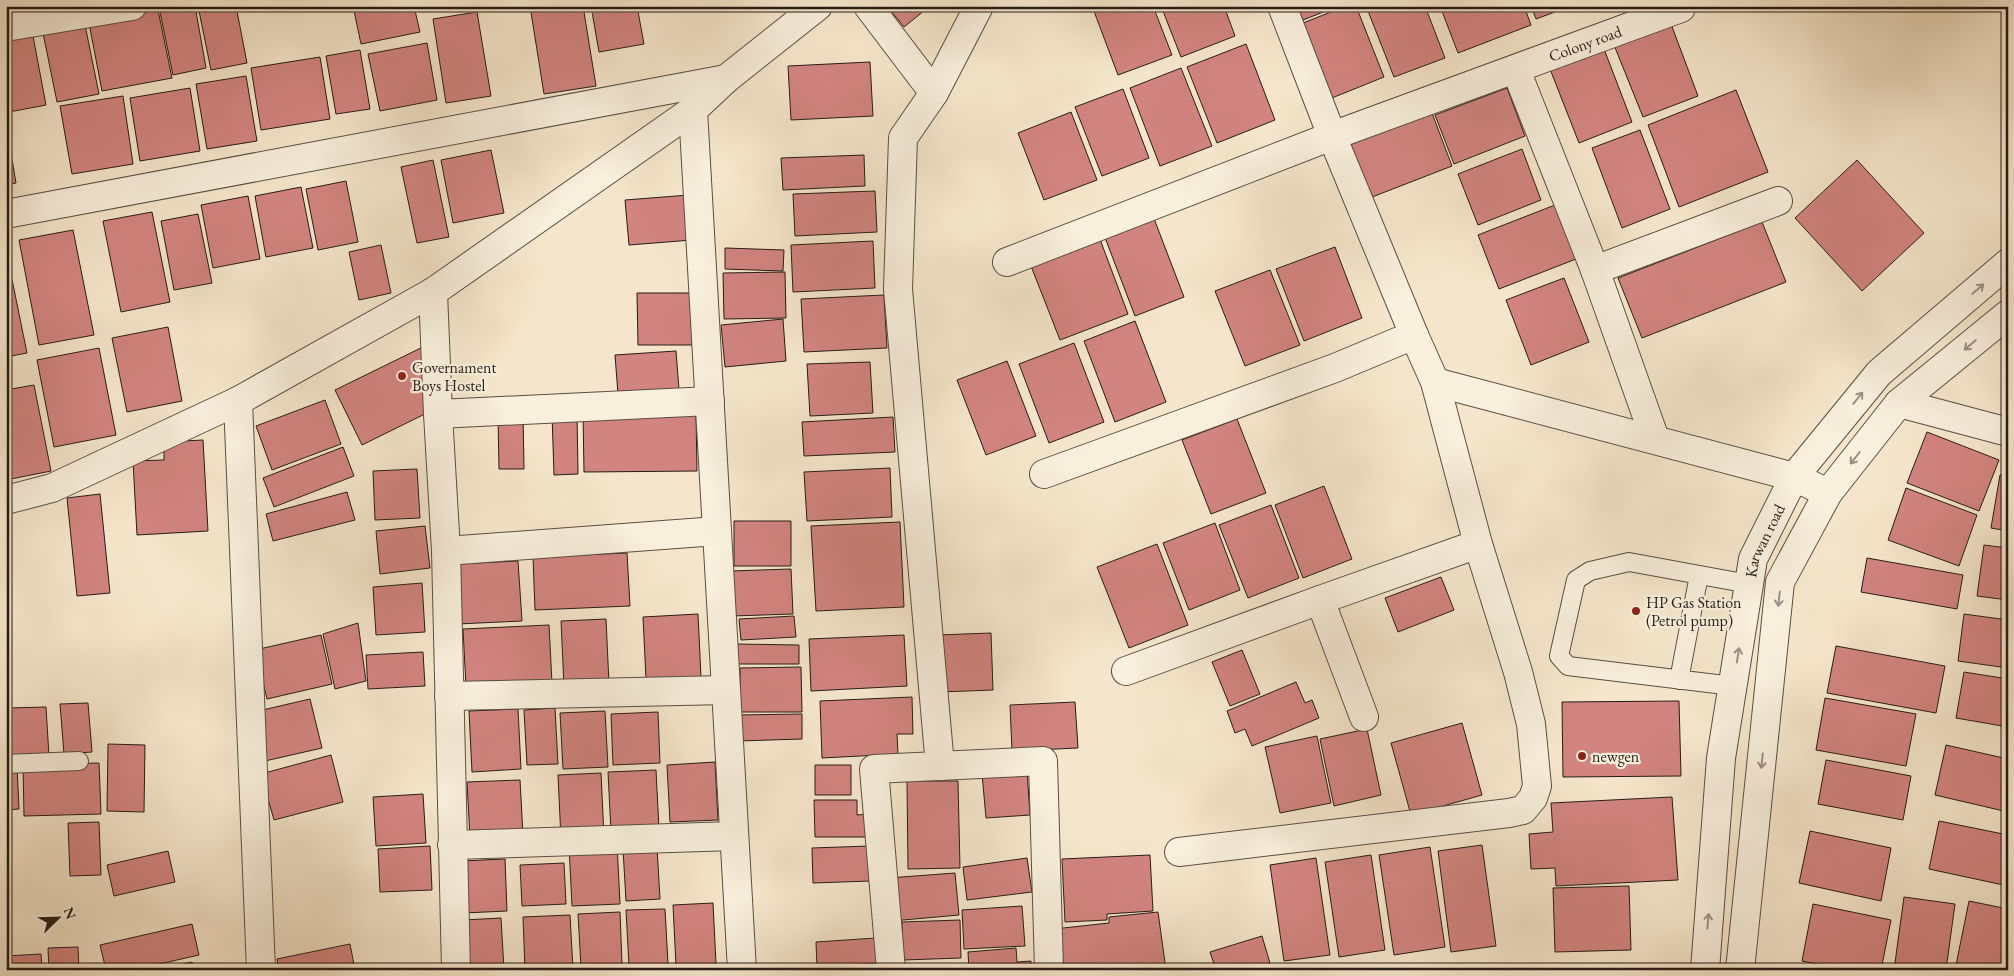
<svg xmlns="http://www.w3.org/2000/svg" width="2014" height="976" viewBox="0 0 2014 976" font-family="'EB Garamond',serif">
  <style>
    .building { fill: #d28480; stroke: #261b15 }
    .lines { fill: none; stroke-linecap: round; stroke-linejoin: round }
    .service-casing { stroke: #5a4e42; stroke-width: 20 }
    .minor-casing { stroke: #5a4e42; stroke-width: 30 }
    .tertiary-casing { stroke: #5a4e42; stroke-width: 30 }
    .service { stroke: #f8efdd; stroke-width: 18 }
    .minor { stroke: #f8efdd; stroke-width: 28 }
    .tertiary { stroke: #f8efdd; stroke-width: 28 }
    .oneway { stroke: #9a9083 }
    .poi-dot { fill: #8f2418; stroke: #f8efdd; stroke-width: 2 }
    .labels { text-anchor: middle; stroke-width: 4.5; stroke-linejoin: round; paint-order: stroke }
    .street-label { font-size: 16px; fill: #261b15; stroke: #f8efdd }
    .poi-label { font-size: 16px; fill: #261b15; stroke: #f8efdd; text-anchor: start }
  </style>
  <rect width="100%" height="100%" fill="#f5e6cb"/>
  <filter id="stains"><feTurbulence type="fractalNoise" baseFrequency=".004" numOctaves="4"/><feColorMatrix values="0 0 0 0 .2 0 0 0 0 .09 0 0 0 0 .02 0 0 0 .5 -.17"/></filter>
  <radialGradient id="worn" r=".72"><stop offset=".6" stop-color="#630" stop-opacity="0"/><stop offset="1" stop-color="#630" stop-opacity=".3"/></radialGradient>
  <!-- building -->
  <path class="building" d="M189 6H195L206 68 173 75 160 12Z
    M198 6H236L247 63 211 70Z
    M353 6H414L420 32 361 44Z
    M421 6H453L422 12Z
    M530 6H583L596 86 544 94Z
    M591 6H637L644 44 599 52Z
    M887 6H930L904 27Z
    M1092 6H1153L1172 55 1118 75Z
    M1161 6H1224L1235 36 1181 57Z
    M1288 6H1339L1295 23Z
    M1346 6H1356L1384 77 1327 100 1298 25Z
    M1366 6H1425L1445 58 1394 77Z
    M1440 6H1524L1531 25 1458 53Z
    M1531 6H1571L1536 19Z
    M158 10 172 78 102 91 89 23Z
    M477 12 491 96 446 103 433 19Z
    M1671 24 1698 96 1643 117 1614 45Z
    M85 25 99 94 57 102 43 33Z
    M32 31 46 105 9 112 6 97V36Z
    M427 43 437 100 380 111 368 54Z
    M1246 44 1275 120 1217 143 1187 67Z
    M1604 49 1632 122 1579 143 1550 69Z
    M360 50 370 109 336 114 326 56Z
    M320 57 330 119 261 130 251 68Z
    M870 62 873 116 791 120 788 66Z
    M1181 68 1212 146 1160 166 1130 88Z
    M246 76 257 141 207 149 196 84Z
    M190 88 200 151 140 161 130 98Z
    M1507 88 1525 136 1454 164 1435 115Z
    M1123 89 1149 158 1102 176 1075 107Z
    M1736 90 1768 172 1679 207 1648 125Z
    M123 96 133 164 72 174 60 106Z
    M1071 112 1097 180 1044 200 1018 133Z
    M1432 113 1452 166 1367 199 1347 146Z
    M6 124 16 183 6 185Z
    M1640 130 1670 209 1622 228 1592 148Z
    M1522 149 1541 200 1478 225 1458 174Z
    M491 150 504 213 453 223 441 160Z
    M864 155 865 186 783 190 781 158Z
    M433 160 449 237 417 243 401 167Z
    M1857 160 1924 233 1862 291 1795 218Z
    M346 181 358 242 318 250 306 189Z
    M301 187 313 248 266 257 255 196Z
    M875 191 877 232 795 236 793 194Z
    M689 195 692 240 629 245 625 200Z
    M248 196 260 259 213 268 201 205Z
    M1555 205 1576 259 1499 289 1478 235Z
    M152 212 170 302 121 312 103 221Z
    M198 214 212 283 174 290 161 221Z
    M1153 216 1184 297 1135 316 1104 235Z
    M1762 222 1786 282 1642 338 1618 278Z
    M73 230 94 335 39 345 19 240Z
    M1098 234 1128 314 1060 340 1029 261Z
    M873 241 875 288 793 292 791 245Z
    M381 245 391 293 359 300 349 252Z
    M1335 247 1362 318 1304 341 1276 269Z
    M725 248 784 250 783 271 725 269Z
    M6 250 27 353 6 357Z
    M1270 270 1300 345 1245 366 1215 291Z
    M785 272 786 318 724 319 723 273Z
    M1564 278 1589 342 1531 365 1506 300Z
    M637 293H696L697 345H638Z
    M884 295 887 348 804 352 801 299Z
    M783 319 786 361 725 367 721 325Z
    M1135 321 1166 402 1115 422 1084 341Z
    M168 327 182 401 127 412 112 338Z
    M431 343 435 409 362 445 335 390Z
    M1074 343 1104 422 1049 443 1019 364Z
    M99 348 116 435 54 447 37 360Z
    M676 351 679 389 618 394 615 355Z
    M1007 361 1036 436 986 455 957 380Z
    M870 362 873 413 810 416 807 364Z
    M34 385 51 471 6 480V390Z
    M325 400 341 444 272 470 256 426Z
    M523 413 524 469H499L498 414Z
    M577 413 578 474 554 475 552 414Z
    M696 413 697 471 584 472 583 414Z
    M893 417 895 452 804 456 802 422Z
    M1237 419 1266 493 1211 514 1182 440Z
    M1927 432 1999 460 1979 511 1907 483Z
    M203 440 208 531 137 535 133 461 164 460V442Z
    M343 447 354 476 274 507 263 478Z
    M890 468 892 517 807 521 804 472Z
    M417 469 420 518 375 520 373 471Z
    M2000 475 2008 476V531L1991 528Z
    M1324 486 1352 559 1303 578 1275 505Z
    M1906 488 1977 515 1959 566 1888 540Z
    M347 492 355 520 273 541 266 514Z
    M100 494 110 593 77 596 67 498Z
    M1271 505 1299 578 1248 598 1219 525Z
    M734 521H791V566H734Z
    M900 522 904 607 816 611 811 526Z
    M1215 523 1240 590 1189 610 1163 543Z
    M425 526 430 568 380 574 376 531Z
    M1157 544 1188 625 1129 648 1097 567Z
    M1984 545 2008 548V600L1977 596Z
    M627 553 630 606 535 610 533 557Z
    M1867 558 1963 575 1957 609 1861 592Z
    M518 561 522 621 457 624 454 564Z
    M791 569 793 614 733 616 731 571Z
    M1441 577 1454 610 1398 632 1385 598Z
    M422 583 425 632 376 635 373 587Z
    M698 614 701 677 646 679 643 617Z
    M1964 614 2008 620V668L1958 661Z
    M794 616 796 637 741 640 739 619Z
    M606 619 609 684 564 687 561 621Z
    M358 623 366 681 335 689 323 634Z
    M549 625 552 683 466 687 463 629Z
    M991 633 993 690 940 692 938 635Z
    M321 635 332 684 267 699 255 650Z
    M904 635 907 686 811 691 809 639Z
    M736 644 799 645V664H736Z
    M1836 646 1945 666 1936 713 1827 693Z
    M1242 650 1260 694 1230 706 1212 662Z
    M423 652 425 686 368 689 366 655Z
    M801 667 802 712H740V668Z
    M1964 672 2008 679V727L1956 718Z
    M1296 682 1305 703 1312 700 1319 718 1252 746 1245 729 1235 733 1227 711Z
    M912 697 913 734H897L898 754 822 758 820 701Z
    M1825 698 1916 714 1906 766 1816 750Z
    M310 699 322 748 265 761 254 712Z
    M1679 701 1681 776 1563 777 1562 702Z
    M1075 702 1078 748 1012 751 1010 705Z
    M88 703 92 752 64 754 60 704Z
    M46 707 49 756 11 757 8 708Z
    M555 708 558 764 527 765 524 710Z
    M518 709 521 769 472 772 469 711Z
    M605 711 608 767 563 769 560 713Z
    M658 712 660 763 613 765 611 714Z
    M802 714V739L738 741 737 715Z
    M1462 723 1482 795 1411 815 1391 743Z
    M1367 729 1381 795 1334 806 1320 739Z
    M1317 736 1331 803 1280 813 1265 747Z
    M108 744 145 745 144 812 107 811Z
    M1946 745 2008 759V812L1935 795Z
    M331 755 343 802 274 820 261 774Z
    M1826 760 1911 776 1903 820 1818 804Z
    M715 762 718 820 670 822 667 765Z
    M99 763 101 814 24 816 23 765Z
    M6 765H17L19 809 6 810Z
    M815 765H851V795H815Z
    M656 770 659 829 611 831 608 772Z
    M1027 770 1030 815 986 818 982 774Z
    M601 773 604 837 561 839 558 775Z
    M520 780 523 835 470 838 467 782Z
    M907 781H958L960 868 908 869Z
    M423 794 426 843 376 846 373 797Z
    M1672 797 1678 880 1556 886 1555 868 1531 869 1529 834 1553 832 1551 803Z
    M814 800H857V815L868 814V837H815Z
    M1939 821 2008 835V886L1929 869Z
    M99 822 101 875 70 876 68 823Z
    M1810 831 1891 848 1881 901 1799 883Z
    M617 843 620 904 572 906 569 846Z
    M1482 845 1496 946 1451 952 1438 851Z
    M430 846 432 890 380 892 378 849Z
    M869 846 871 881 813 883 812 848Z
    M657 847 660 899 626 901 623 849Z
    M1430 847 1445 947 1394 955 1379 855Z
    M168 851 175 882 114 896 107 865Z
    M1150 855 1153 911 1107 914V920L1065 922 1062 859Z
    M1371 855 1385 950 1339 957 1325 862Z
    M1027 858 1032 892 967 900 963 867Z
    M1316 858 1330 955 1284 961 1270 865Z
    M505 859 507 911 464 913 461 861Z
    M564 863 566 904 522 906 520 865Z
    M955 873 959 915 892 921 888 878Z
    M1629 886 1631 950 1555 952 1553 888Z
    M1904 897 1955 904 1946 970H1894Z
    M1969 901 2008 909 2007 970H1955Z
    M713 903 716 964 676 966 673 905Z
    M1813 904 1891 920 1881 970H1845L1802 961Z
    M1022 906 1025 946 964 949 962 910Z
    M665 909 668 964 629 966 626 910Z
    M620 912 622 965 581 967 578 914Z
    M1158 912 1166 970H1058L1054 929 1109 923V917Z
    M570 915 573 970H525L523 917Z
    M501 918 504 970H466L463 920Z
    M960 920 961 958 903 960 902 922Z
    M192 924 199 955 133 970H106L100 945Z
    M1262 936 1272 970H1216L1210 952Z
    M876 938 878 963 817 967 816 942Z
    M350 944 355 970H279L277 959Z
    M78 947 79 970H49L48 948Z
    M1016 948 1017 962 1031 961V970H969L968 952Z
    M41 954 42 970H6V956Z
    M192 962 194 970H158Z
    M881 964V970H823Z"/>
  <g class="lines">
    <!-- service casing -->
    <g class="service-casing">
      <path id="service" d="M1679 680 1699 575
        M1733 686 1568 666 1559 656 1576 580 1590 571 1629 562 1749 584
        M6 764 79 761"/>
    </g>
    <!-- minor casing -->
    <g class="minor-casing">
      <g id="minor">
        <path d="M868 6 934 93"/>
        <path d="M6 27 132 6"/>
        <path d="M1516 70 1595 270 1778 201"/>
        <path d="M693 110 742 970"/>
        <path d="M6 214 726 79"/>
        <path id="s1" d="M1007 262 1332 136 1681 8"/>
        <path d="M1595 270 1655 439"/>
        <path d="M433 292 438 414 446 551 456 970"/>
        <path d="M1435 382 1794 477 1828 493"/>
        <path d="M238 401 261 970"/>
        <path d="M1899 403 2008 432"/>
        <path d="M438 414 710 401"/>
        <path d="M1044 474 1335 368 1414 335"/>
        <path d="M6 500 52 488 238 401 433 292 693 110 726 79 818 6"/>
        <path d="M446 551 717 531"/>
        <path d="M1320 600 1364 717"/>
        <path d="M1126 671 1320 600 1478 544"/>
        <path d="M449 696 726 690"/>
        <path d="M940 766 898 289 903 138 934 93 979 6"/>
        <path d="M452 845 734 836"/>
        <path d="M1179 852 1509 813 1523 810 1533 798 1537 786 1531 724 1518 672 1478 544 1435 382 1414 335 1332 136 1282 6"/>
        <path d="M891 970 874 769 1043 761 1049 970"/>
      </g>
    </g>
    <!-- tertiary casing -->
    <g class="tertiary-casing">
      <g id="tertiary">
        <path id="s2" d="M1705 970 1721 758 1753 559 1794 477 1879 373 2008 263"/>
        <path d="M1740 970 1780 582 1828 493 1899 403 2008 314"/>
      </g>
    </g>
    <!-- service -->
    <use href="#service" class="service"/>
    <!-- minor -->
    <use href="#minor" class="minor"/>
    <!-- tertiary -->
    <use href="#tertiary" class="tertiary"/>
  </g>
  <!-- one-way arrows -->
  <defs><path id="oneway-shaft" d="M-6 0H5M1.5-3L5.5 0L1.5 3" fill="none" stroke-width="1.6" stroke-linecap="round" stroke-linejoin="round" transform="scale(1.25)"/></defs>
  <g class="oneway">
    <use href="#oneway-shaft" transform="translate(1978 289) rotate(-40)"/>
    <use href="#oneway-shaft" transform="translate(1970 345) rotate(140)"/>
    <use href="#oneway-shaft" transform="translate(1858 398) rotate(-51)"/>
    <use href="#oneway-shaft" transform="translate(1855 458) rotate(128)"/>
    <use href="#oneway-shaft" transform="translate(1779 599) rotate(96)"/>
    <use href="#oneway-shaft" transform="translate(1738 655) rotate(-81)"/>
    <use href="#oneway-shaft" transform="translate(1762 761) rotate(96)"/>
    <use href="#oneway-shaft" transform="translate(1708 921) rotate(-85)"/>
  </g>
  <!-- markers -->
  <g class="poi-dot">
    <circle cx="402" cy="376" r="5"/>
    <circle cx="1636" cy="611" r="5"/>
    <circle cx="1582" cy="756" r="5"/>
  </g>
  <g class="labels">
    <!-- street labels -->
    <g class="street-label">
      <text dy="6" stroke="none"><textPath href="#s1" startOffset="618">Colony road</textPath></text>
      <text dy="6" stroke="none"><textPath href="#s2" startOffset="435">Karwan road</textPath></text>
    </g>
    <!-- poi labels -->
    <g class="poi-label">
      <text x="412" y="373">Governament<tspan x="412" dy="18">Boys Hostel</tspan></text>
      <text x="1646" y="608">HP Gas Station<tspan x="1646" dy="18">(Petrol pump)</tspan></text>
      <text x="1592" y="762">newgen</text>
    </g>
  </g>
  <!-- margin -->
  <rect width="2014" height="976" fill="none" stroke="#f5e6cb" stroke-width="25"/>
  <rect x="8" y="8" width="1999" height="961" fill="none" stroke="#261b15" stroke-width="2.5"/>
  <rect x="12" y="12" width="1989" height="951" fill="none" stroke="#261b15"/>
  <!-- north arrow -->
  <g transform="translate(58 918) rotate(67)" stroke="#f8efdd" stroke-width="4" paint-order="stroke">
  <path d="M0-4L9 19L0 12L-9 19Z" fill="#261b15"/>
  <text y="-8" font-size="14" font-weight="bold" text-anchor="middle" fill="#261b15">N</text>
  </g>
  <rect width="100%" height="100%" filter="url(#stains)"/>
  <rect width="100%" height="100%" fill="url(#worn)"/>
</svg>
